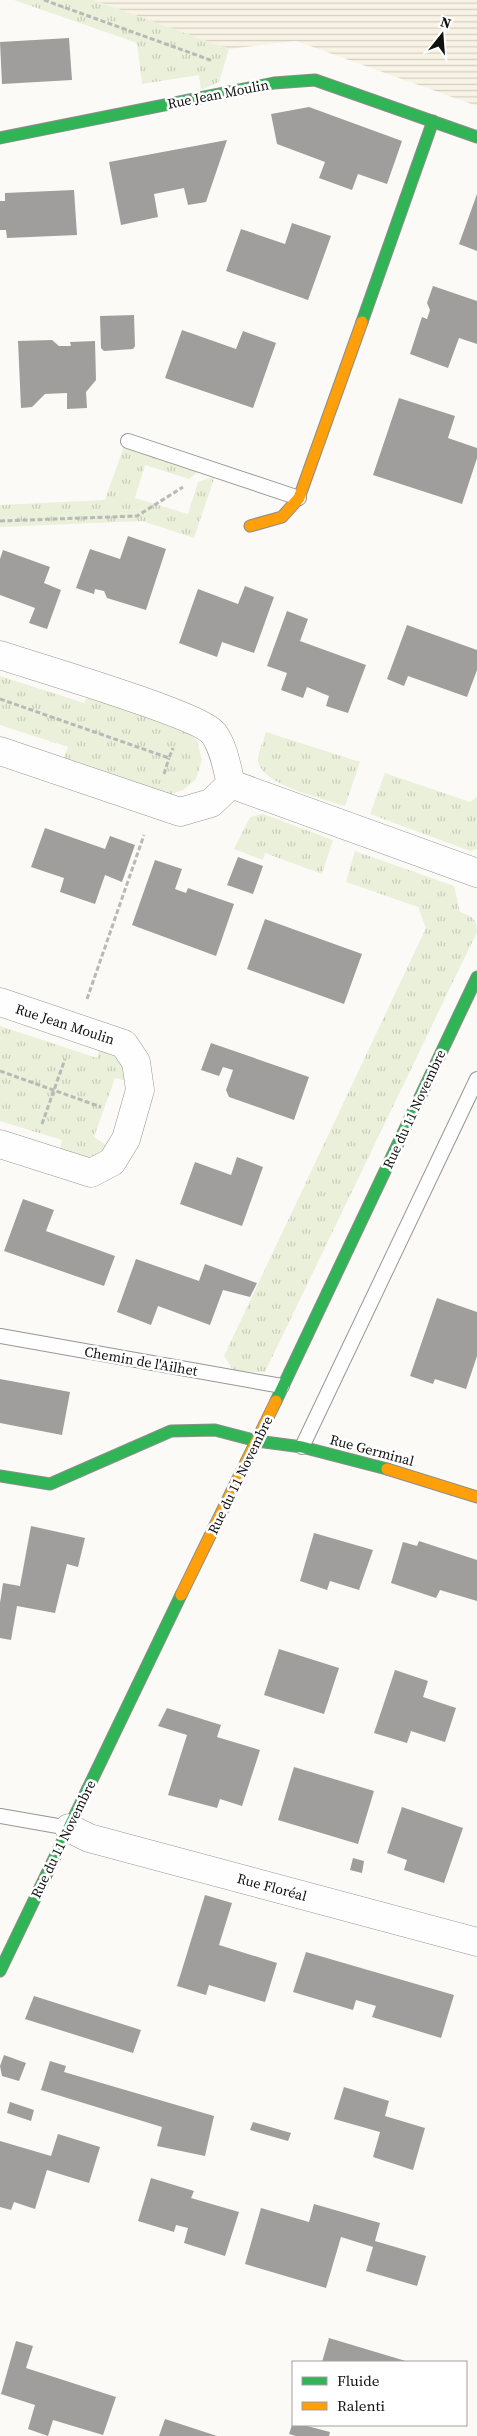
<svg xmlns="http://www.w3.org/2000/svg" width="477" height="2436" viewBox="0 0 477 2436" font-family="'Source Serif 4',serif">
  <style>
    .farmland { fill: url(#farmland-rules) }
    .grass { fill: url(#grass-tufts) }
    .building { fill: #a09e9c }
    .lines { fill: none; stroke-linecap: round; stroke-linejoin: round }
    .lane-casing { stroke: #979695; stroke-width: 16 }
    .street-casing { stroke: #979695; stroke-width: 29 }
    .fast-casing { stroke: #8d8d8b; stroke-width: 13 }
    .slow-casing { stroke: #8d8d8b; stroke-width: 13 }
    .path { stroke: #b9b9b8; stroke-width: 3; stroke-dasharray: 5 2.5; stroke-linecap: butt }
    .lane { stroke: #fffefe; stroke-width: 14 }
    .street { stroke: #fffefe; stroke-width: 28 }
    .fast { stroke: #30b455; stroke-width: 11 }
    .slow { stroke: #ff9f0a; stroke-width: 11 }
    .labels { text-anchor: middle; stroke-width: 5; stroke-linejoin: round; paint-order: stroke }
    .street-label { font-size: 14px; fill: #111; stroke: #fff }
  </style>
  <defs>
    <pattern id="farmland-rules" width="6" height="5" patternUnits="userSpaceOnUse" patternTransform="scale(1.25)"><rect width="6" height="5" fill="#f8f3e5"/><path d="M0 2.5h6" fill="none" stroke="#d4cfc3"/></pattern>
    <pattern id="grass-tufts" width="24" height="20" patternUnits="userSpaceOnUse" patternTransform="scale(1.25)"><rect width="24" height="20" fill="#eaf0d9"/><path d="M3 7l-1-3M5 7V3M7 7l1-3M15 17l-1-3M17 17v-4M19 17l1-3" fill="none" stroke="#c8cdb9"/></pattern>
  </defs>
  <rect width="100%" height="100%" fill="#fcfaf7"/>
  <!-- farmland -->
  <path class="farmland" d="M93 0H477V106L296 41 229 49Z"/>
  <!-- grass -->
  <path class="grass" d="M14 0H93L229 49 219 82 201 90 199 75 142 84 137 43Z
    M124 446 201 469 189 479 145 465 135 498 188 514 198 482 215 476 194 538 142 521 0 527V505L105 500Z
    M0 676 84 703 89 692 185 729 197 741 202 760 196 779 183 790 164 796 63 760 68 747 0 725Z
    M266 732 360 762 345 806C325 799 256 784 258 758 259 750 264 740 266 732Z
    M385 773 470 802 477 797V849L470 851 370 814Z
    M263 814 333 840 322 874 265 853 263 860 234 849 250 817Z
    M355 851 454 886 460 912C471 916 477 918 477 932L265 1372 234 1371 224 1356 426 928 418 907 346 882Z
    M0 1026 97 1058 100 1046 119 1056 128 1081 115 1078 94 1137 106 1145 101 1152 90 1160 59 1153 62 1140 0 1121Z"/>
  <!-- building -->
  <path class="building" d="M69 38 72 80 2 84 0 42Z
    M309 107 402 141 387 184 358 174 352 190 319 178 325 162 277 144 271 114Z
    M227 140 206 202 188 205 184 188 154 194 158 217 121 225 109 162Z
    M74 190 77 235 7 238 6 230H0V201H5V193Z
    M477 194V251L459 244Z
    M292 223 331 236 308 300 226 271 241 229 285 244Z
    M433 286 477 301V344L459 338 448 368 410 354 422 317 427 319 430 310 427 303Z
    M134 315 135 346 133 349 104 351 101 348 100 316Z
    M182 330 236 349 243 331 276 343 253 408 165 378Z
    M52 340 59 346H71L70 342 95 341 96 380 86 392 87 408 67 409V393L45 394 32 407 21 408 18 341Z
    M399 398 455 416 448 438 477 448V458L462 504 373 475Z
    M128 536 166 549 146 610 107 598 104 591 95 589 94 594 76 588 90 549 120 559Z
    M3 550 50 567 44 583 61 590 47 629 29 623 35 608 0 595V559Z
    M245 586 274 597 254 653 222 642 217 657 179 643 198 589 238 604Z
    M287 611 308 619 300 641 366 665 348 713 326 706 329 696 307 687 303 698 281 690 287 673 267 666Z
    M407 625 477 650V670L467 697 408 676 404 686 387 679Z
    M45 828 105 849 110 836 135 845 122 882 105 875 95 904 60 892 64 878 31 867Z
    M238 857 263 866 253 894 227 885Z
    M155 860 182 869 175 889 186 893 188 888 234 904 216 956 132 925Z
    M265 919 362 954 344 1004 247 969Z
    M211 1043 309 1077 294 1120 229 1097 226 1090 233 1070 223 1067 219 1076 201 1070Z
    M237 1157 263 1167 242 1226 180 1204 195 1162 231 1175Z
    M23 1199 54 1210 46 1231 115 1256 104 1286 4 1251Z
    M136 1259 199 1281 205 1264 257 1283 250 1297 223 1290 210 1325 158 1306 151 1325 117 1312Z
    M437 1298 477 1312V1356L466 1389 435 1379 433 1384 410 1376Z
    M0 1379 70 1392 62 1435 0 1423Z
    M31 1526 85 1538 78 1567 67 1564 55 1613 17 1606 11 1640 0 1638V1603L3 1583 20 1586Z
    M314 1533 373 1550 359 1590 330 1581 327 1590 300 1581Z
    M419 1541 477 1560V1601L440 1590 436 1598 391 1583 403 1542 417 1546Z
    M279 1649 339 1668 324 1714 264 1695Z
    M395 1670 428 1681 423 1697 456 1708 445 1742 411 1731 407 1743 374 1733Z
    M167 1708 221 1725 217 1737 260 1750 242 1806 220 1799 217 1808 168 1795 187 1735 158 1726Z
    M294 1767 374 1791 358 1844 278 1820Z
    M402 1807 463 1828 444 1883 404 1870 407 1860 387 1853Z
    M353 1858 364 1861 362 1873 350 1870Z
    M205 1895 232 1903 219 1945 277 1963 265 2002 209 1985 206 1995 177 1986Z
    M306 1952 454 1995 441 2038 372 2017 376 2006 356 2000 353 2010 293 1992Z
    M34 1996 141 2030 133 2053 25 2019Z
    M4 2055 26 2063 19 2081 2 2076 0 2066Z
    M50 2061 66 2066 64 2072 214 2116 205 2156 157 2146 162 2127 41 2090Z
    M344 2087 389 2101 385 2116 425 2128 413 2170 373 2157 380 2132 334 2119Z
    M10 2102 34 2110 31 2121 7 2113Z
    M253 2122 291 2133 288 2141 250 2130Z
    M58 2134 100 2147 89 2183 47 2170 35 2209 14 2202 11 2210 0 2207V2141L51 2156Z
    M151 2178 194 2191 191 2198 239 2212 225 2256 184 2243 188 2228 176 2225 174 2232 138 2221Z
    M314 2204 380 2223 375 2241 426 2256 417 2286 366 2271 373 2247 341 2237 326 2288 245 2264 261 2208 309 2222Z
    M329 2338 409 2362H322Z
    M16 2341 33 2346 26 2368 116 2397 103 2435 53 2420 48 2436 28 2429 35 2405 1 2394Z
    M165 2419 217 2436H159Z
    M292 2425H303L330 2432 329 2436H296L289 2434Z"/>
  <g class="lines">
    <!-- lane casing -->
    <g class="lane-casing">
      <path id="lane" d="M128 441 299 498
        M0 1336 282 1386
        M302 1447 477 1079
        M0 1816 69 1828"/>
    </g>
    <!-- street casing -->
    <g class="street-casing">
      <path id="street" d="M0 655C33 666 201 715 214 734 224 748 227 768 231 784
        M0 751 180 812 211 803 231 784
        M231 784 477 873
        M0 1002 124 1044 136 1062 140 1090 126 1139 112 1162 91 1173 0 1144
        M69 1828 89 1838 477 1942"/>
    </g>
    <!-- fast casing -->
    <g class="fast-casing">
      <path id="fast" d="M0 138 274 83 315 80 477 137
        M362 322 433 121
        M276 1401 477 977
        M0 1476 50 1484 171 1431 215 1430 257 1441 302 1447 387 1469
        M0 1971 181 1595"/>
    </g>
    <!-- slow casing -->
    <g class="slow-casing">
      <path id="slow" d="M250 526 282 517 299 498 362 322
        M387 1469 477 1497
        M181 1595 276 1401"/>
    </g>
    <!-- path -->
    <path class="path" d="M44 0 213 61
      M0 521 137 516 183 487
      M0 699 169 758 173 748
      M164 774 169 758
      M87 999 144 835
      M0 1071 101 1107
      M42 1124 65 1059"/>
    <!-- lane -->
    <use href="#lane" class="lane"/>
    <!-- street -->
    <use href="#street" class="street"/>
    <!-- fast -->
    <use href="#fast" class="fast"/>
    <!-- slow -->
    <use href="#slow" class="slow"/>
  </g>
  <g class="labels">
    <!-- street labels -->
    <g class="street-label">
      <text transform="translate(218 94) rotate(-11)" y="5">Rue Jean Moulin</text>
      <text transform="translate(65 1024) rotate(18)" y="5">Rue Jean Moulin</text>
      <text transform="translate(414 1109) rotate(-65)" y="5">Rue du 11 Novembre</text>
      <text transform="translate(141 1361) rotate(10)" y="5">Chemin de l'Ailhet</text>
      <text transform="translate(372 1450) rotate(15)" y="5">Rue Germinal</text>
      <text transform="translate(240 1475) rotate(-64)" y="5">Rue du 11 Novembre</text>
      <text transform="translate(63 1839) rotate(-64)" y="5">Rue du 11 Novembre</text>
      <text transform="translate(272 1887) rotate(15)" y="5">Rue Floréal</text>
    </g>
  </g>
  <!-- legend -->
  <rect x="292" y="2361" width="175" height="65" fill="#ffffff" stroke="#a0a0a0"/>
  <rect x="302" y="2377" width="25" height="8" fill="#30b455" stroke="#a0a0a0"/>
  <text x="337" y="2386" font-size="15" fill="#111111">Fluide</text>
  <rect x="302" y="2402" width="25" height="8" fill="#ff9f0a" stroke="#a0a0a0"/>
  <text x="337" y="2411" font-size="15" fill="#111111">Ralenti</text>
  <!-- north arrow -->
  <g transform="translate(442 35) rotate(17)" stroke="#ffffff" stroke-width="4" paint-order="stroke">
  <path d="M0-4L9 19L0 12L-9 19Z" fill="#111111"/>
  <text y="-8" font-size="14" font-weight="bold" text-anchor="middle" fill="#111111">N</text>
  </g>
</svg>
